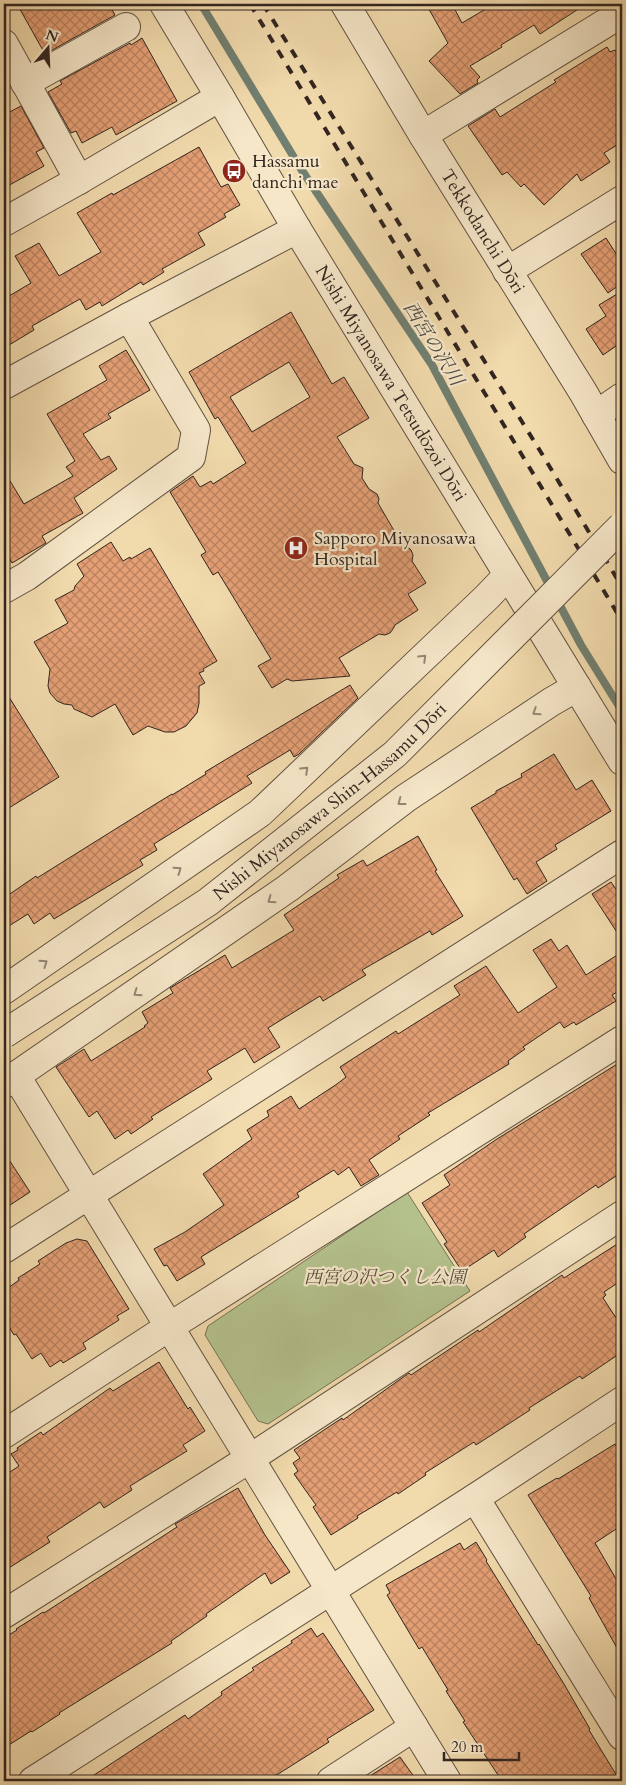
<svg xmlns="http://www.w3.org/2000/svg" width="626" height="1785" viewBox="0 0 626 1785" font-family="Cardo,'Noto Serif JP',serif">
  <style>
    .green { fill: #b4c18d; stroke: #737356 }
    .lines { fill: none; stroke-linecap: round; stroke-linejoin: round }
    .stream { stroke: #717f70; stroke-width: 8 }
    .building { fill: url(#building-cross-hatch); stroke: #322520; fill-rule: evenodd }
    .minor-casing { stroke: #625243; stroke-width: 30 }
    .minor { stroke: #f6e7c9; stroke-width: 28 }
    .rail { stroke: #322520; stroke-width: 4; stroke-dasharray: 9 9; stroke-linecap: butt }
    .minor-bridge-casing { stroke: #625243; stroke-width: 30; stroke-linecap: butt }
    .minor-bridge { stroke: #f6e7c9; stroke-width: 28 }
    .oneway { stroke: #948674 }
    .labels { text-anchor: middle; stroke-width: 4.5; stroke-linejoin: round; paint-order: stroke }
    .poi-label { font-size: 18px; fill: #322520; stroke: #f6e7c9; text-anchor: start }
    .street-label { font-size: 18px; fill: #322520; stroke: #f6e7c9 }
    .park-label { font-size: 18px; font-style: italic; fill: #524c3b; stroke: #f6e7c9 }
    .water-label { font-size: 19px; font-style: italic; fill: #4c4a42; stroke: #f6e7c9 }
  </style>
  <defs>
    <pattern id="building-cross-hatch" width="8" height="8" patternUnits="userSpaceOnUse" patternTransform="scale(1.25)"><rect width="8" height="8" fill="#e49f74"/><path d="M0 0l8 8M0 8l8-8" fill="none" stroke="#b9815f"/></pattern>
  </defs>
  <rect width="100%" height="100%" fill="#f1daac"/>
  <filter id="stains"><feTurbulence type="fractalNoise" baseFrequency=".004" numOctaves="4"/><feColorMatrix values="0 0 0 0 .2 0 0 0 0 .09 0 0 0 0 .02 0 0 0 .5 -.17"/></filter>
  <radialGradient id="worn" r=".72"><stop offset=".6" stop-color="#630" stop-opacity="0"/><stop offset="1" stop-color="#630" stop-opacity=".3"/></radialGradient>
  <!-- green -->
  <path class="green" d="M407 1192 470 1291 268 1424 258 1421 205 1335 208 1326Z"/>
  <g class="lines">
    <!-- stream -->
    <path class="stream" d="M201 4 301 169 432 365 581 645 622 711"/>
  </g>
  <!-- building -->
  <path class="building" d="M17 4H109L115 15 45 54Z
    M426 4H452L462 23 494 4H586L540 34 534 25 501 45 502 47 470 66 480 77 477 80 478 83 460 94 429 61 448 43Z
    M142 38 177 101 116 135 112 127 82 143 76 131 71 133 48 92 62 84 60 81 130 43 131 45Z
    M607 47 610 52 615 50 622 62V142L604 153 610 162 581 181 577 174 544 205 524 184 521 187 507 172 502 175 468 126 495 109 500 117 556 82 554 80Z
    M21 106 44 148 36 152 44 166 4 188V115Z
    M199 147 221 187 228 184 240 205 224 214 226 217 198 233 205 245 162 269 164 272 143 285 141 282 102 306 100 302 86 310 80 299 32 326 34 330 4 348V299L31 283 15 256 39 243 59 276 101 252 77 213 112 193 113 195Z
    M606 238 622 263V283L608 293 581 254Z
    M622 291V342L603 355 586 329 606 316 599 305Z
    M291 312 332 384 344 377 369 418 337 437 354 464 363 468 362 478 369 489 377 494 379 499 378 503 403 546 408 547 411 550 413 555 412 561 426 583 408 594 418 610 395 625 393 629 390 633 385 635 379 634 339 658 350 676 292 681 287 679 272 688 258 666 271 659 218 572 213 575 201 555 206 552 170 492 193 476 200 487 211 481 213 484 246 463 218 417 215 419 189 372ZM289 362 310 397 252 432 230 397Z
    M126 350 150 390 108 414 111 418 83 434 101 460 109 456 117 469 74 498 83 513 42 536 46 543 12 563 4 549V471L24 504 73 476 66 467 75 461 47 414 107 380 99 366Z
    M111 542 123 561 130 557 131 559 150 548 217 661 203 669 204 671 199 673 205 683 199 686V703L197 713 186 726 174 732H165L148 726 133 735 115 704 92 717 74 709 72 705 64 704 57 701 50 693 48 686 50 669 34 642 68 623 55 600 74 590 75 586 84 576 77 564Z
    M350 685 358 698 299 754 294 757 290 750 247 776 252 783 154 844 157 850 140 860 143 865 54 919 50 913 34 924 28 914 4 929V898L36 876 37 878 154 805 172 794V795L206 774 205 772Z
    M4 689 59 777 4 811Z
    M554 754 576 790 592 780 611 811 555 845 557 849 536 862 547 881 527 894 517 878 514 880 471 808 496 793V791L522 777 521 774Z
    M418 836 437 870 435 871 463 916 432 935 430 931 362 970 366 975 323 1001 320 996 268 1028 280 1047 254 1063 245 1048 207 1071 212 1079 151 1117 153 1119 131 1134 128 1130 115 1139 97 1111 89 1117 56 1067 84 1049 91 1061 145 1027 144 1026 148 1023 142 1012 173 993 170 988 225 955 232 968 294 930 284 915 339 878 337 875 363 860 367 866Z
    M611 882 622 898V940L592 894Z
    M551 939 559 951 567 945 586 975 622 952V989L612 995 616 1001 576 1025 574 1022 564 1028 560 1022 523 1047 525 1049 508 1061 509 1064 428 1113 430 1115 398 1136 400 1139 369 1160 379 1175 361 1186 349 1167 338 1175 334 1170 297 1193 299 1197 201 1257 205 1264 177 1281 167 1265 164 1266 154 1249 185 1232 224 1205 203 1174 252 1139 247 1130 269 1116 267 1111 291 1096 299 1109 337 1084 346 1077 340 1067 396 1031 398 1034 460 995 454 986 486 966 518 1013 557 987 533 950Z
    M622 1061V1172L598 1188 596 1185 524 1234 526 1237 498 1257 494 1250 462 1271 444 1244 447 1242 422 1203 450 1185 444 1175 497 1139Z
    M4 1152 30 1192 4 1209Z
    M77 1239 87 1241 129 1309 117 1316 119 1320 83 1343 86 1349 63 1363 61 1360 50 1367 41 1353 32 1359 16 1334 14 1335 4 1319V1291L19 1280 18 1278 40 1264 38 1261 66 1243Z
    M622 1241V1280L604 1292 606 1295 603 1298 622 1327V1352L582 1379 580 1376 529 1408 530 1410 476 1445 474 1442 425 1473 426 1475 398 1494 397 1492 357 1516 358 1518 331 1535 313 1507 316 1505 294 1474 298 1471 293 1463 300 1458 294 1450 342 1418 343 1420 409 1373 411 1375 478 1330 479 1332 562 1275 564 1278Z
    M159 1362 188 1409 190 1407 205 1431 183 1445 187 1451 130 1486 132 1490 104 1508 100 1502 47 1537 50 1542 4 1571V1476L19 1466 11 1454 18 1450 17 1448 41 1432 43 1435 110 1388 113 1391Z
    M615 1444 622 1455V1525L595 1543 622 1589V1657L589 1598 591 1596 528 1495 557 1478 558 1479Z
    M238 1488 265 1535 290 1572 271 1584 265 1573 206 1614 207 1616 171 1641 172 1643 59 1713 60 1714 32 1732 31 1731 4 1748V1638L17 1630 16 1629 43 1612 44 1613 177 1527 175 1524Z
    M476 1542 487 1560 486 1561 538 1645 539 1644 564 1684 590 1729 589 1730 620 1781H502L463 1722 465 1721 446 1691 448 1690 422 1647 419 1649 387 1595 390 1593 386 1585 460 1543 464 1550Z
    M311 1628 317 1637 323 1633 374 1710 327 1739 329 1742 267 1781H85L185 1715 188 1719 222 1695 221 1692 254 1670 252 1668 292 1643 291 1641Z
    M400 1757 417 1781H362Z"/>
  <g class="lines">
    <!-- minor casing -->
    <g class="minor-casing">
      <g id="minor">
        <path id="s1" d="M164 4 220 97 297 229 622 761"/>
        <path id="s2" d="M345 4 423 135 583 392 622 460"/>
        <path d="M4 44 79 180"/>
        <path d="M25 83 126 27"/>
        <path d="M423 135 622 13"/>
        <path d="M4 222 79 180 220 97"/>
        <path d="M507 271 622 200"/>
        <path d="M4 385 129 317 297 229"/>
        <path d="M596 415 622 397"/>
        <path d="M4 589 27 576 191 457 196 430 129 317"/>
        <path d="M4 990 260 813 487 597 507 576"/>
        <path d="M16 1076 447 1781"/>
        <path d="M4 1084 288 888 406 798 551 702 577 687"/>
        <path d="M4 1249 622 854"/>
        <path d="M4 1434 169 1327 622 1040"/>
        <path d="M475 1498 622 1736"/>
        <path d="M4 1614 249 1459 622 1215"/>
        <path d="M33 1781 475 1498 622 1401"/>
        <path d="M331 1781 414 1727"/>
      </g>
    </g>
    <!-- minor -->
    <use href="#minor" class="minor"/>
    <!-- rail -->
    <path class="rail" d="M250 4 622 621
      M263 4 542 454 622 587"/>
    <!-- minor-bridge casing -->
    <g class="minor-bridge-casing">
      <g id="minor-bridge">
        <path id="s3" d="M4 1034 208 902 395 754 622 526"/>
      </g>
    </g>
    <!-- minor-bridge -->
    <use href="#minor-bridge" class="minor-bridge"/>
  </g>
  <!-- one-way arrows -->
  <defs><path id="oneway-chevron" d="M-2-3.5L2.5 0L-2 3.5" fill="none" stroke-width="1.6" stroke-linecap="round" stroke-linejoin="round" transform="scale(1.25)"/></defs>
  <g class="oneway">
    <use href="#oneway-chevron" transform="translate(423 658) rotate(-44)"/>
    <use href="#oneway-chevron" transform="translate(536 712) rotate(147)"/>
    <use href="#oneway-chevron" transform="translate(305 770) rotate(-44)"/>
    <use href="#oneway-chevron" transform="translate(401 802) rotate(143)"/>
    <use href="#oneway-chevron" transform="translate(178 870) rotate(-35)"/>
    <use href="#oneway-chevron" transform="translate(271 900) rotate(145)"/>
    <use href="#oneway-chevron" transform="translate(44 963) rotate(-35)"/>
    <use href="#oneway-chevron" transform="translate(137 993) rotate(145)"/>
  </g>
  <!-- icons -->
  <defs>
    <g id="bus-disc" transform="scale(1.25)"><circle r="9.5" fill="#8f2418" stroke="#f6e7c9"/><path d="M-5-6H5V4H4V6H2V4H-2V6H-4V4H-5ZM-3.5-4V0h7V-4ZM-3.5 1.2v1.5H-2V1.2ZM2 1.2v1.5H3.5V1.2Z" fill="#fff"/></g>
    <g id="hospital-disc" transform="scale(1.25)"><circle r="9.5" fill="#8f2418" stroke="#f6e7c9"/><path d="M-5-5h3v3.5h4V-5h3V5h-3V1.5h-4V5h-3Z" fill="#fff"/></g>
  </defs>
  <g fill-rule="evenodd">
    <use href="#bus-disc" x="234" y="171"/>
    <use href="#hospital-disc" x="296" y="548"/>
  </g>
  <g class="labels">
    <!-- poi labels -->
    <g class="poi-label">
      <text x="252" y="167">Hassamu<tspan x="252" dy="21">danchi mae</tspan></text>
      <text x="314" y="544">Sapporo Miyanosawa<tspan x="314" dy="21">Hospital</tspan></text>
    </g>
    <!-- street labels -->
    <g class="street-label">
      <text dy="6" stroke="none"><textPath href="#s2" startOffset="266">Tekkodanchi Dōri</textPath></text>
      <text dy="6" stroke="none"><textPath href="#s1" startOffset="442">Nishi Miyanosawa Tetsudōzoi Dōri</textPath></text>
      <text dy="6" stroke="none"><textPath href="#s3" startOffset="401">Nishi Miyanosawa Shin-Hassamu Dōri</textPath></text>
    </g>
    <!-- park labels -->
    <g class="park-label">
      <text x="385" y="1283">西宮の沢つくし公園</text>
    </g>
    <!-- water labels -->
    <g class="water-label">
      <text transform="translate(434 343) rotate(58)" y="7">西宮の沢川</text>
    </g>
  </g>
  <!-- margin -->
  <rect width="626" height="1785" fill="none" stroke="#f1daac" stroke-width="20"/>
  <rect x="5" y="5" width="616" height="1775" fill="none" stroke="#322520" stroke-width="2.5"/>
  <rect x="10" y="10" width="606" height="1765" fill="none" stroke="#322520"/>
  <!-- north arrow -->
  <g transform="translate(48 48) rotate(19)" stroke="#f6e7c9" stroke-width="4" paint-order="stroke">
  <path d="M0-4L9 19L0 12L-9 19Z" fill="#322520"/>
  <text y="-8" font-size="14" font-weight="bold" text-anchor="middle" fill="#322520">N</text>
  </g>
  <!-- scale -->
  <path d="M444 1752v8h75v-8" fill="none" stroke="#322520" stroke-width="2.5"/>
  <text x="451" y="1752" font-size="15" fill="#322520" stroke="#f6e7c9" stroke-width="4" paint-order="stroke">20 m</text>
  <rect width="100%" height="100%" filter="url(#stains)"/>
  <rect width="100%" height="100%" fill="url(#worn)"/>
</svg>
